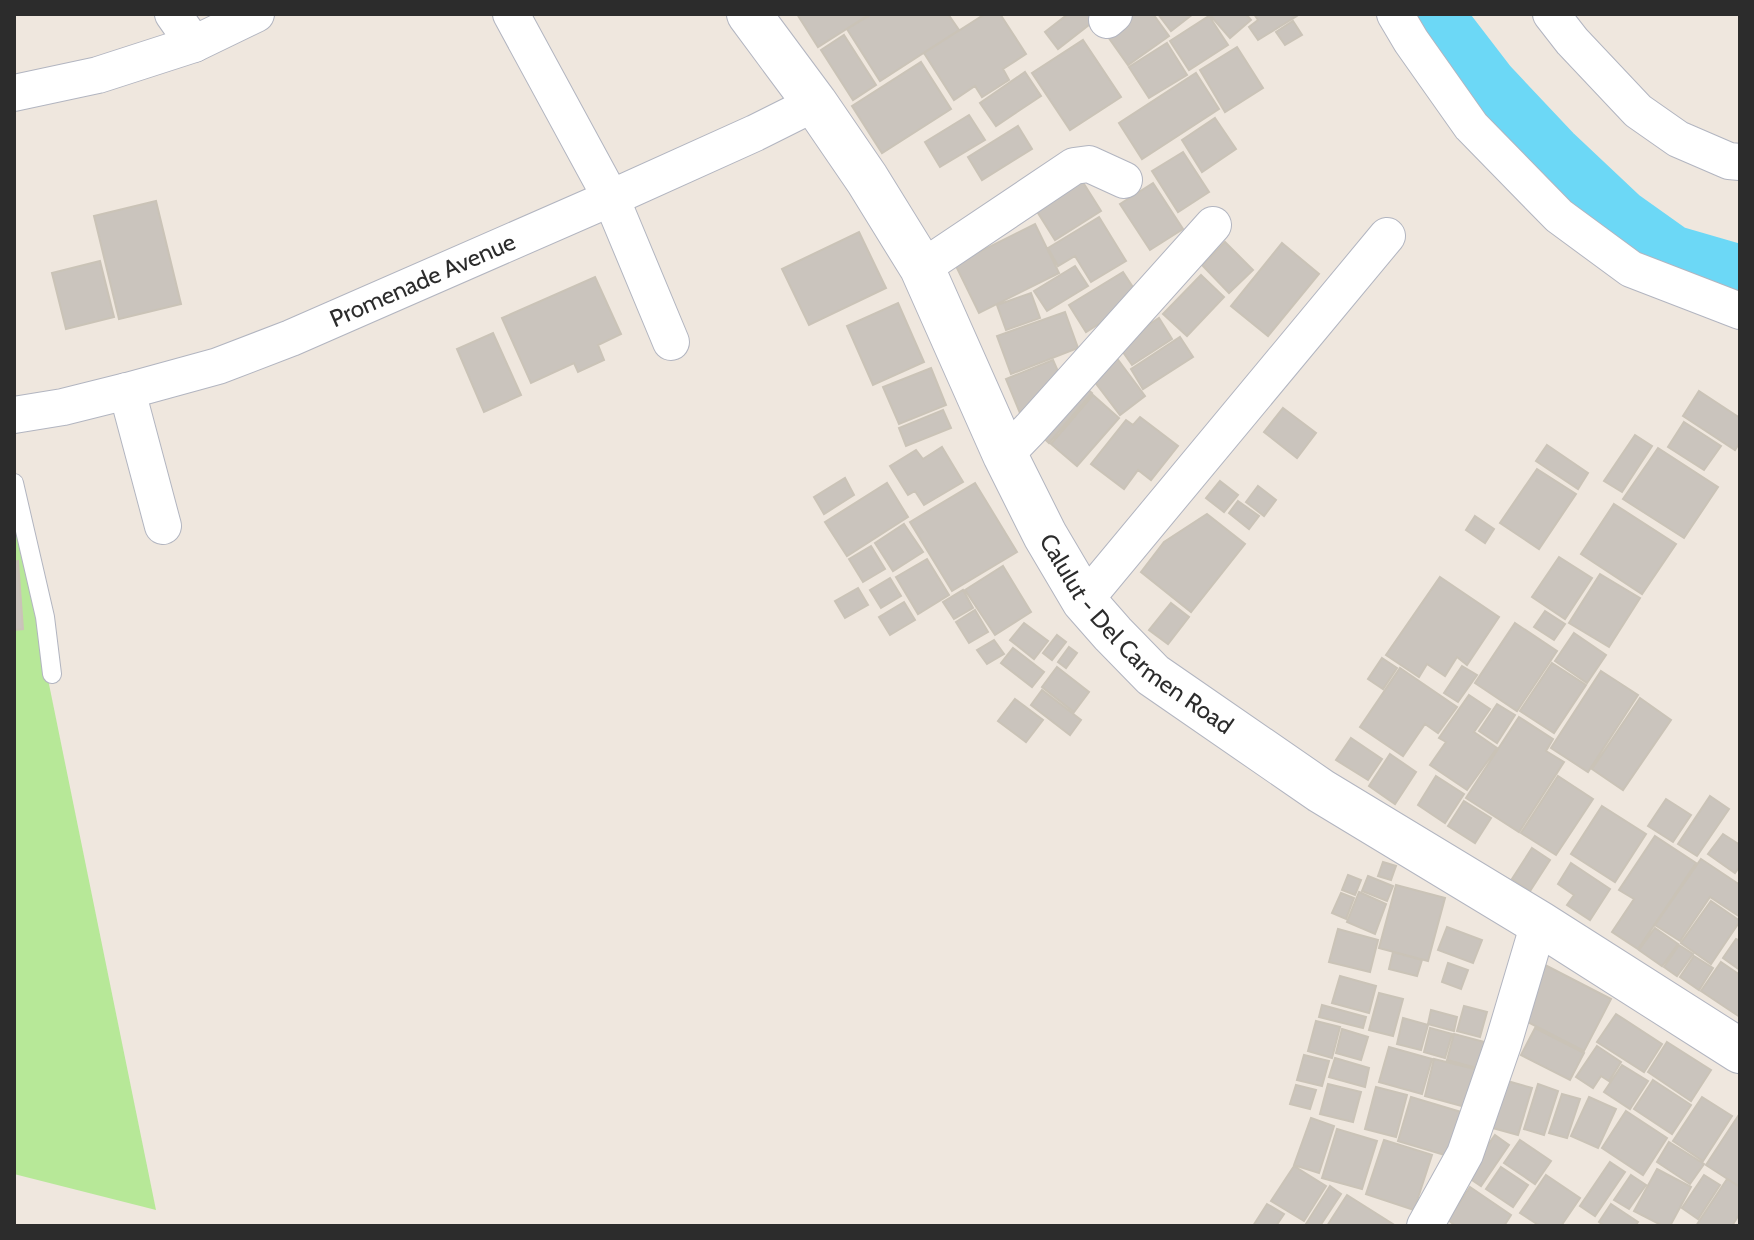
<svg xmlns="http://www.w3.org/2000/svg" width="1754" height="1240" viewBox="0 0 1754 1240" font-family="Cabin,sans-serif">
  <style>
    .green { fill: #b7e898 }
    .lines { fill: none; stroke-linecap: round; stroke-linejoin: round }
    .river { stroke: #6cd8f6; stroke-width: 64 }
    .building { fill: #cac4bd; stroke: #cac3b7; stroke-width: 2 }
    .lane-casing { stroke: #b2b5c0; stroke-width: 20 }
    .street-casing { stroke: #b2b5c0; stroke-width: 38 }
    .secondary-casing { stroke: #b2b5c0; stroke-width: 46 }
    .lane { stroke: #fff; stroke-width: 18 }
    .street { stroke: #fff; stroke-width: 36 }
    .secondary { stroke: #fff; stroke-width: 44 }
    .labels { text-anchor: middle; stroke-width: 6; stroke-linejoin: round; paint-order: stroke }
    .street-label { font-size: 24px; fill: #2c2c2c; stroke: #fff }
  </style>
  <rect width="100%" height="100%" fill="#efe7de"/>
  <!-- green -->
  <path class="green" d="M14 525 26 571 156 1210 14 1174Z"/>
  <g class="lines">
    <!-- river -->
    <path class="river" d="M1430 14 1486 87 1550 155 1619 220 1671 257 1740 277"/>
  </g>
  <!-- building -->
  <path class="building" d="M797 14H870L818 47Z
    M872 14H948L959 30 880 81 847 29Z
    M985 14H1000L1026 54 1003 69 1009 80 982 97 975 86 954 100 924 53Z
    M1068 14H1103L1058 49 1045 32Z
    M1118 14H1153L1169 36 1128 65 1101 27Z
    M1158 14H1193L1171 31Z
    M1209 14H1246L1251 20 1230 38Z
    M1254 14H1300L1258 40 1249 27 1258 20Z
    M1209 16 1228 45 1189 70 1170 41Z
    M1293 21 1302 35 1285 45 1276 32Z
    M844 35 876 85 853 100 821 50Z
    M1083 40 1121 97 1070 130 1032 73Z
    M1167 43 1187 75 1149 98 1129 67Z
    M1237 47 1263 88 1225 112 1200 70Z
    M921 62 951 109 882 153 852 106Z
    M1025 72 1041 96 996 126 980 103Z
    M1196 73 1219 109 1142 159 1119 123Z
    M969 115 985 140 940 167 925 142Z
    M1215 118 1236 149 1202 172 1182 140Z
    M1018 126 1032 149 982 180 968 157Z
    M1183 152 1209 192 1178 212 1152 171Z
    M1079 176 1101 211 1055 240 1033 205Z
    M1153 183 1183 229 1150 250 1120 204Z
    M156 201 181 304 119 319 94 216Z
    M1099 217 1126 261 1091 282 1075 256 1058 266 1048 248Z
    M1035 224 1059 273 979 313 955 264Z
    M859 232 886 288 809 325 782 269Z
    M1225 242 1253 270 1229 293 1202 265Z
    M1282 243 1319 274 1268 336 1231 306Z
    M100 261 114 317 66 329 52 273Z
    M1075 266 1088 286 1047 311 1034 291Z
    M1123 272 1140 298 1086 332 1069 305Z
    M1201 275 1224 297 1187 336 1163 314Z
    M595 277 621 334 598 345 604 360 578 372 574 363 531 383 502 318Z
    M1031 293 1040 318 1006 330 997 305Z
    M898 303 924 362 873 385 847 326Z
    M1065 312 1078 348 1011 374 997 336Z
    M1159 318 1172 339 1132 365 1118 345Z
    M493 333 521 395 484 412 457 349Z
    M1180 337 1193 357 1143 389 1131 369Z
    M1116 357 1145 396 1120 415 1091 377Z
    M1053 360 1060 376 1020 413 1006 379Z
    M931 368 946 405 899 424 883 387Z
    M1078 381 1092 393 1049 443 1036 431Z
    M1699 391 1740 418V442L1735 450 1683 416Z
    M1093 395 1119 418 1077 466 1051 444Z
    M1283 408 1316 433 1297 458 1264 432Z
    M943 410 951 428 906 446 899 428Z
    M1140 417 1178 446 1151 480 1138 470 1124 489 1091 464 1126 420 1133 425Z
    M1684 422 1721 446 1704 470 1668 447Z
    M1635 435 1652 446 1622 492 1604 481Z
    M1547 445 1588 473 1578 489 1536 461Z
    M942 447 963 482 924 505 915 491 908 495 890 466 916 450 923 459Z
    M1658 448 1718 487 1684 538 1623 499Z
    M1537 469 1576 494 1539 549 1500 523Z
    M845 478 854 495 824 514 814 497Z
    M1220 481 1238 495 1224 512 1206 498Z
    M887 483 908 517 847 556 825 522Z
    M975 483 1017 552 952 591 910 522Z
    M1258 486 1276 500 1264 516 1246 502Z
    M1238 501 1259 516 1249 529 1229 513Z
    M1614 504 1676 544 1642 594 1581 554Z
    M1207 514 1245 544 1191 612 1141 572 1164 542Z
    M1475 516 1494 529 1485 543 1466 530Z
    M904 524 923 552 893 571 875 543Z
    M871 546 885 569 863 582 849 559Z
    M1559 557 1592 578 1565 619 1532 597Z
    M927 559 949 595 918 614 896 577Z
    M18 561 23 629 14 630V562Z
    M1003 566 1031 612 995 635 965 590Z
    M1600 574 1640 598 1609 647 1569 623Z
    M1440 577 1499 617 1467 665 1457 657 1445 676 1427 664 1419 677 1386 655Z
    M890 578 901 596 881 608 870 590Z
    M858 588 868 605 845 618 835 601Z
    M963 590 973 608 954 619 943 602Z
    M904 602 915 620 890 635 879 617Z
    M1171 603 1189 617 1168 644 1149 630Z
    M975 610 988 632 969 643 956 622Z
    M1545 611 1565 624 1554 640 1534 627Z
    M1024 623 1048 641 1034 659 1010 640Z
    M1515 623 1557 651 1517 711 1475 683Z
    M1574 633 1606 655 1587 683 1555 661Z
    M1057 635 1066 642 1052 660 1043 653Z
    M994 640 1004 654 987 664 977 650Z
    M1069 647 1077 653 1066 668 1058 662Z
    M1013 648 1044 672 1032 687 1001 663Z
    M1382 658 1397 668 1383 689 1368 679Z
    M1552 663 1586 685 1554 733 1520 711Z
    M1462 666 1477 675 1458 702 1444 693Z
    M1057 667 1089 692 1074 712 1042 687Z
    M1400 668 1457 707 1438 733 1425 724 1403 756 1360 727Z
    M1601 671 1638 695 1588 772 1551 748Z
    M1042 690 1081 720 1070 735 1031 705Z
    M1469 695 1490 709 1474 732 1497 748 1467 790 1430 765 1446 742 1439 738Z
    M1640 698 1671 720 1623 790 1592 769Z
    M1015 699 1043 720 1026 742 998 721Z
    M1497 704 1515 715 1497 743 1479 731Z
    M1519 717 1553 739 1546 751 1564 762 1519 832 1466 798Z
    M1351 738 1382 759 1368 780 1336 760Z
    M1390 754 1416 772 1395 804 1369 786Z
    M1436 776 1464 794 1445 823 1418 805Z
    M1558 776 1593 799 1556 855 1521 833Z
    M1710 796 1729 809 1697 856 1678 844Z
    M1666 799 1691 815 1673 842 1648 826Z
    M1464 801 1491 818 1475 843 1448 826Z
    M1602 806 1646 834 1615 882 1571 854Z
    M1723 834 1740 845V866L1735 873 1708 854Z
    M1655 836 1696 863 1638 949 1612 932 1634 899 1619 890Z
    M1532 848 1550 860 1530 891 1512 879Z
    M1701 859 1740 885V917L1710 897 1680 941 1655 925Z
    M1383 862 1396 866 1391 880 1378 876Z
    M1571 863 1610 889 1590 920 1567 905 1574 895 1558 884Z
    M1348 875 1361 880 1355 895 1342 890Z
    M1368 876 1393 886 1387 901 1362 891Z
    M1396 885 1445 898 1428 961 1379 948Z
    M1359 892 1386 904 1375 934 1347 922Z
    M1341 893 1354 898 1346 919 1332 913Z
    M1711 901 1740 921 1711 964 1681 943Z
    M1447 927 1482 940 1473 963 1438 950Z
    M1655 928 1678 944 1662 966 1639 950Z
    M1338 929 1378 940 1370 972 1329 962Z
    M1736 939 1740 941V970L1723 958Z
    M1679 945 1693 954 1677 976 1664 967Z
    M1393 952 1422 960 1417 976 1389 969Z
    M1694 956 1713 968 1699 990 1680 977Z
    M1721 962 1740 975V1017L1701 991Z
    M1448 963 1468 970 1461 989 1442 982Z
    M1545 965 1611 999 1584 1051 1520 1018Z
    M1340 976 1376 986 1369 1013 1332 1003Z
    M1379 993 1403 999 1393 1036 1369 1030Z
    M1322 1005 1366 1017 1363 1028 1319 1017Z
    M1464 1006 1487 1012 1480 1037 1457 1031Z
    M1431 1010 1457 1017 1454 1031 1428 1024Z
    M1616 1014 1662 1044 1644 1072 1597 1042Z
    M1403 1018 1428 1025 1421 1050 1397 1044Z
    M1316 1021 1340 1027 1332 1058 1308 1051Z
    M1430 1028 1452 1034 1445 1058 1424 1052Z
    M1535 1028 1584 1053 1570 1080 1521 1055Z
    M1342 1029 1368 1037 1361 1060 1336 1053Z
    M1454 1034 1488 1043 1481 1069 1447 1060Z
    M1667 1042 1711 1070 1691 1101 1648 1072Z
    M1597 1046 1621 1062 1609 1081 1601 1076 1593 1088 1576 1077Z
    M1389 1047 1432 1059 1422 1094 1379 1082Z
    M1304 1055 1329 1061 1322 1086 1297 1080Z
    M1335 1058 1369 1068 1365 1087 1329 1077Z
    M1434 1059 1479 1070 1469 1108 1425 1096Z
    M1622 1065 1648 1081 1630 1109 1604 1092Z
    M1504 1080 1532 1088 1518 1135 1489 1127Z
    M1653 1080 1691 1105 1672 1134 1634 1109Z
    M1328 1084 1361 1092 1353 1122 1320 1114Z
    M1538 1084 1558 1091 1544 1135 1524 1129Z
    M1296 1085 1316 1090 1310 1109 1290 1104Z
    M1376 1087 1407 1095 1396 1137 1365 1129Z
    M1562 1094 1580 1099 1567 1138 1549 1133Z
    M1411 1097 1461 1112 1448 1156 1398 1141Z
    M1589 1097 1616 1109 1598 1148 1571 1136Z
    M1702 1097 1732 1116 1703 1161 1673 1141Z
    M1626 1111 1667 1138 1643 1175 1602 1148Z
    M1740 1113V1187L1706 1165Z
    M1311 1118 1334 1126 1319 1173 1294 1165Z
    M1337 1129 1377 1141 1362 1189 1322 1178Z
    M1495 1135 1509 1145 1481 1186 1466 1176Z
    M1384 1140 1432 1155 1414 1210 1366 1194Z
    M1520 1140 1551 1161 1535 1184 1504 1163Z
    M1669 1142 1704 1164 1690 1184 1657 1162Z
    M1610 1162 1625 1172 1595 1216 1580 1206Z
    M1294 1166 1326 1186 1304 1221 1271 1201Z
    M1501 1167 1528 1185 1513 1207 1486 1189Z
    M1657 1169 1691 1187 1670 1226H1663L1634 1211Z
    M1546 1175 1580 1198 1561 1226H1540L1520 1213Z
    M1631 1175 1646 1185 1629 1209 1614 1200Z
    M1704 1175 1720 1185 1698 1219 1682 1208Z
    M1727 1179 1740 1187V1213L1732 1226H1696Z
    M1330 1186 1341 1194 1320 1226H1309L1306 1224Z
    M1470 1187 1511 1215 1504 1226H1456L1448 1220Z
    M1347 1195 1396 1226H1327Z
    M1267 1204 1284 1214 1276 1226H1253Z
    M1611 1204 1638 1222 1635 1226H1605L1599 1222Z"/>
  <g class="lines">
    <!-- lane casing -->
    <g class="lane-casing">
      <path id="lane" d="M14 483 45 617 52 674"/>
    </g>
    <!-- street casing -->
    <g class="street-casing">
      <g id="street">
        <path d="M173 14 194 44"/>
        <path d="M511 14 611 198 671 342"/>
        <path d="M1395 14 1411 41 1471 126 1559 216 1631 269 1740 311"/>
        <path d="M1551 14 1572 41 1638 111 1678 139 1729 161 1740 162"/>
        <path d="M1107 20 1114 14"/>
        <path d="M14 93 98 75 194 44 256 14"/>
        <path d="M922 268 1074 166 1089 164 1124 180"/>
        <path d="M127 391 163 526"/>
        <path id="s1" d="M14 415 63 407 127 391 218 366 291 338 611 198 755 133 815 103"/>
        <path d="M1005 455 1030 429 1213 225"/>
        <path d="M1084 601 1387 236"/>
        <path d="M1425 1226 1465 1154 1503 1044 1539 923"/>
      </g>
    </g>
    <!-- secondary casing -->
    <g class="secondary-casing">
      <g id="secondary">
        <path id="s2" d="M749 14 815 103 867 179 922 268 1005 455 1045 535 1084 601 1113 634 1153 675 1321 791 1539 923 1740 1051"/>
      </g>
    </g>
    <!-- lane -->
    <use href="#lane" class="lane"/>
    <!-- street -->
    <use href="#street" class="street"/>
    <!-- secondary -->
    <use href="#secondary" class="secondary"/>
  </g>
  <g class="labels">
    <!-- street labels -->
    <g class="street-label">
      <text dy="8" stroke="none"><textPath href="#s1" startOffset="432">Promenade Avenue</textPath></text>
      <text dy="8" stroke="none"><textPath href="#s2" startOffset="738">Calulut - Del Carmen Road</textPath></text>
    </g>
  </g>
  <!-- border -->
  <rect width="1754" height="1240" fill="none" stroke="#2c2c2c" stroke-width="32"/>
</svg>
